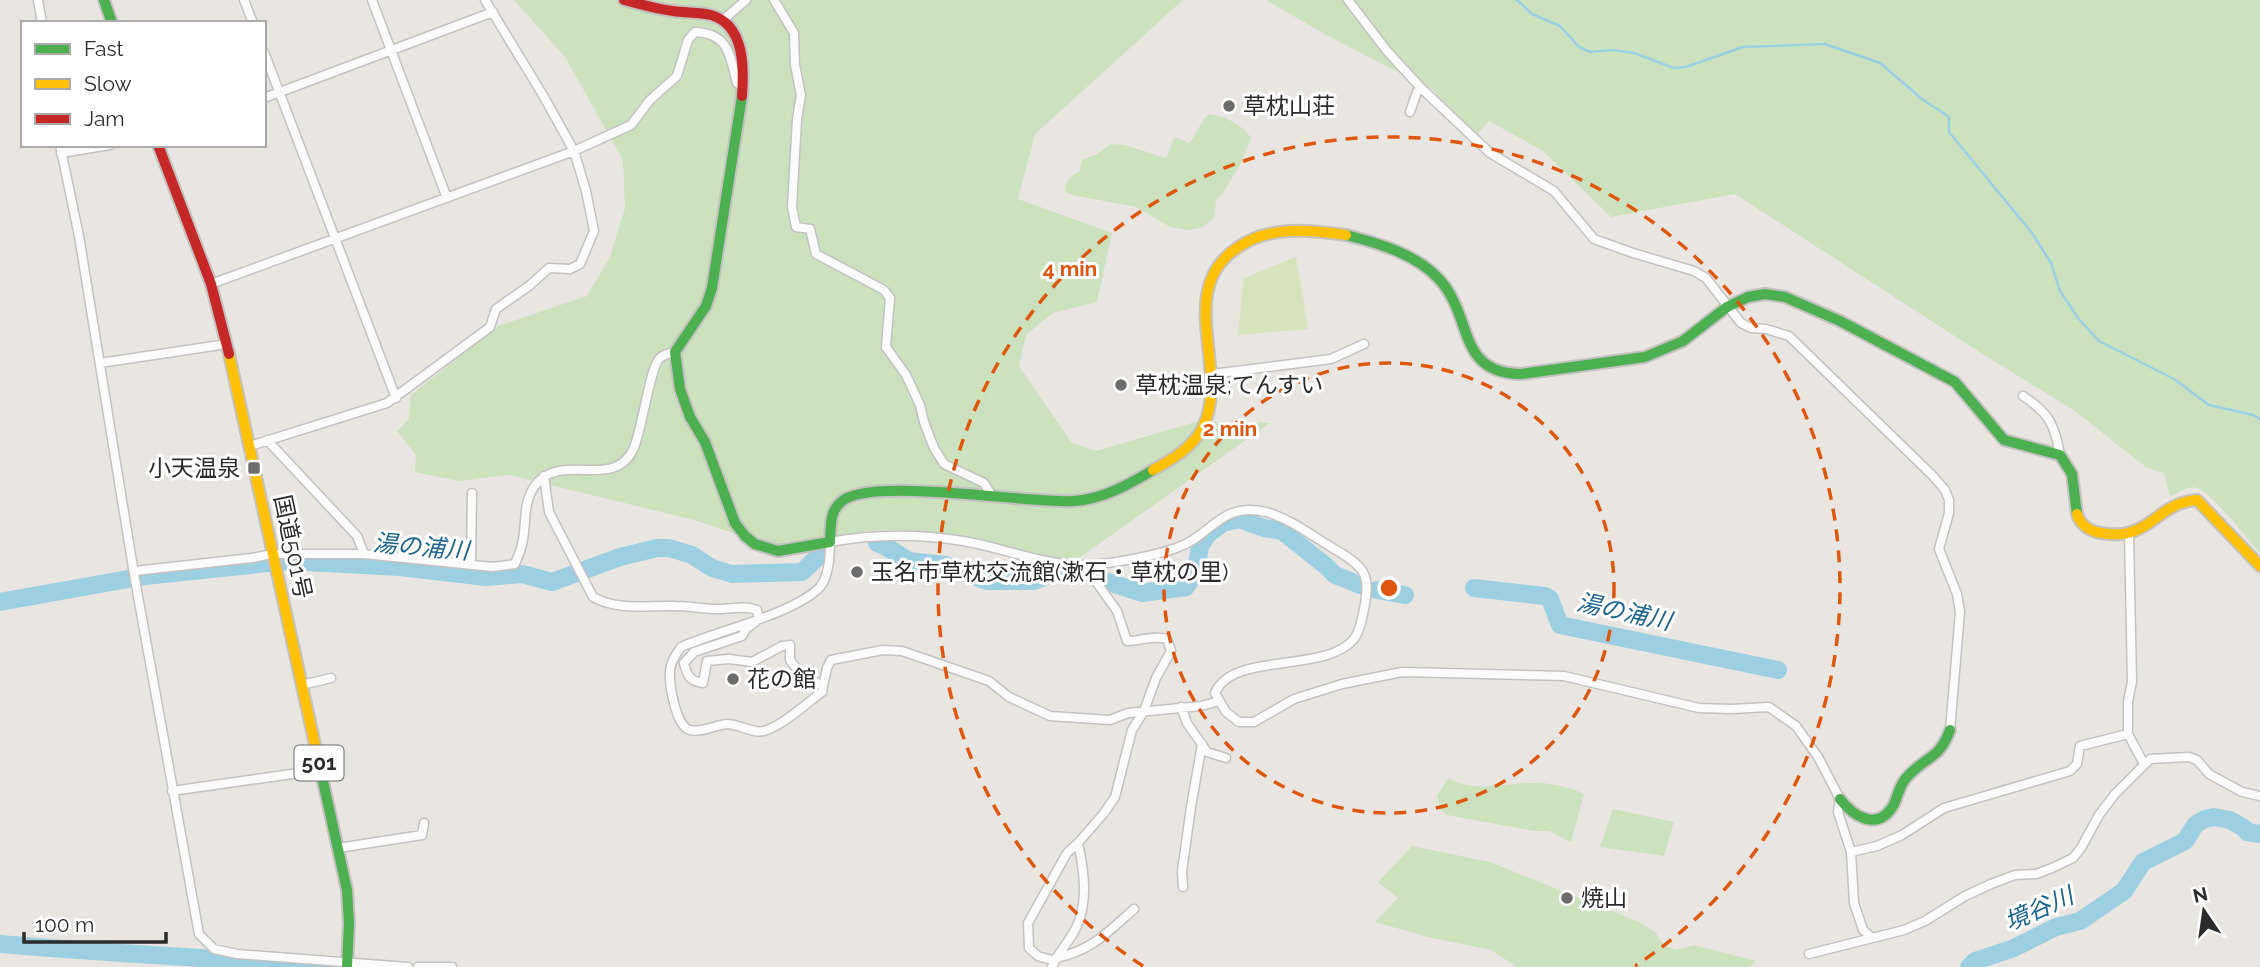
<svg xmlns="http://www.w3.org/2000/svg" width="2260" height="967" viewBox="0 0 2260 967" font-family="Raleway,'Noto Sans JP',sans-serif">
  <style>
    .green { fill: #cce1be }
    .pitch { fill: #d5e4bd }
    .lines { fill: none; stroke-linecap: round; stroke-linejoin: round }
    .stream { stroke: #9dcfe3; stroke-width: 2.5 }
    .river { stroke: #9dcfe3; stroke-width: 18 }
    .street-casing { stroke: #c3c2c1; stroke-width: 11 }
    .fast-casing { stroke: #c3c2c1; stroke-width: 14 }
    .slow-casing { stroke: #c3c2c1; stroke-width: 14 }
    .jam-casing { stroke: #c3c2c1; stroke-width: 14 }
    .street { stroke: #fcfbfb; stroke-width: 8 }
    .fast { stroke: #4caf50; stroke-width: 10 }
    .slow { stroke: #ffc107; stroke-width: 10 }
    .jam { stroke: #c62828; stroke-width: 10 }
    .ring { fill: none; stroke: #df570e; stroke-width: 3.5; stroke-dasharray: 12 9 }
    .poi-dot { fill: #6e6c6b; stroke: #fff; stroke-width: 2.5 }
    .labels { text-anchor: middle; stroke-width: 6; stroke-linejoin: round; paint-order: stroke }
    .shield { fill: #fff; stroke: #6b6b6b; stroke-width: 2 }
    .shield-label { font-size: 21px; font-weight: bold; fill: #2b2b2b }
    .poi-label { font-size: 23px; fill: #2b2b2b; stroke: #fff; text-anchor: start }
    .street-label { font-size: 23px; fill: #2b2b2b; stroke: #fff }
    .water-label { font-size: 24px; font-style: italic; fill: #1b6490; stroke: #fff }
    .centre { fill: #df570e; stroke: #fff; stroke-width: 3.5 }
    .ring-label { font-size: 21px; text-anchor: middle; font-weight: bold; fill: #df570e; stroke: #fff; stroke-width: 6; stroke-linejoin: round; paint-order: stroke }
  </style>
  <rect width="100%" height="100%" fill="#e9e6e2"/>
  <!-- green -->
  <path class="green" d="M514 0H1186L1182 1 1035 134 1018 199 1112 233 1097 302 1053 313 1026 335 1019 366 1072 443 1096 451 1199 421 1270 423 1076 560C1026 554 979 538 929 532 878 525 828 537 779 546L769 545 694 520 509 475 458 481 415 472 416 455 397 431 409 419 411 395 498 326 587 296 610 257 625 208 623 160 565 57Z
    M1266 0H2260V553C2248 540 2212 492 2197 488 2188 485 2178 493 2170 497L2164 473 2147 468 2075 411 1984 355 1735 194 1611 217 1543 151 1489 121 1476 136 1447 109 1433 90 1326 35Z
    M1209 114C1225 116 1242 124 1251 138L1241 163 1223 193 1216 200 1214 218 1201 228 1187 230 1170 227 1136 207 1072 195 1065 191C1065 182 1071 175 1079 172L1082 160 1097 154 1111 144 1125 145 1166 158 1174 137 1190 143 1204 119Z
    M1448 778C1475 794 1507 782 1536 783 1553 783 1569 787 1584 794L1571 842 1549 831H1534L1447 815 1441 810 1437 796Z
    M1613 809 1674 822 1664 856 1600 847Z
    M1412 846 1490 862 1639 922 1655 932 1664 945 1676 950 1694 945 1756 961 1750 967H1517L1491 950 1428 937 1375 922 1398 898 1378 882Z"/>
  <!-- pitch -->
  <path class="pitch" d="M1296 257 1308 329 1238 335 1244 278Z"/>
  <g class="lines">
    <!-- stream -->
    <path class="stream" d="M1517 0 1532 14 1560 26 1579 47 1590 52 1613 50 1634 53 1674 68 1686 67 1743 47 1825 44 1880 63 1922 99 1949 117V132L2032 233 2051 263 2060 291 2078 318 2099 341 2174 379 2209 405 2253 415 2260 419"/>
    <!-- river -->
    <path class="river" d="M877 543 885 546 909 561 946 565 987 581H1034L1065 568 1085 570 1099 579 1142 593 1186 587 1196 571 1200 546 1208 534 1223 523 1239 519 1264 528 1282 531 1326 566 1335 575 1360 585
      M1474 588 1545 596 1550 599 1560 625 1778 670
      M1377 590 1405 595
      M0 602 145 576 288 561 400 567 486 577 522 574 552 582 620 557 657 548H669L692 555 712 568 732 574 802 572 821 554
      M0 944C114 954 229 959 344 967
      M1969 967 1975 961 2014 948 2056 927 2080 921 2124 891 2143 862 2185 841 2196 824 2205 819 2214 817 2230 820 2244 828 2247 832 2260 834"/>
    <!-- street casing -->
    <g class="street-casing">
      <path id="street" d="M38 0 42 23
        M244 0 253 23
        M372 0 447 198
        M774 0 794 33 795 65 801 95 797 119 792 207 796 227 810 229 816 254 884 290 890 298 886 347 906 375 920 405 924 422 934 448 944 464 984 483 992 496
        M1348 0 1387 51 1421 88
        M723 20 746 0
        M264 52 396 398
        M264 98 493 12
        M1410 112 1417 92 1421 88 1490 153 1554 191 1594 239 1633 253 1694 271 1706 278 1741 323 1751 328 1766 329 1789 336 1933 476 1945 490 1949 500V513L1939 549 1957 594 1960 612 1950 730
        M60 145 79 236 134 574 199 934 214 949 237 954 408 967
        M61 153 110 145
        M211 284 574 151 631 125 650 100 677 76 688 40 695 32C729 33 730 56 737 83L743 87
        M100 363 227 344
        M1212 374 1331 359 1364 344
        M2023 396C2049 413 2055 425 2060 455
        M267 440 357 536 364 554
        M250 446 387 403 490 327 496 309 529 286 549 268 570 269 580 264 594 231 586 191 574 151 544 97 485 0
        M544 476 549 512 593 597C618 611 647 605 675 606 689 606 704 609 719 609 732 609 745 605 757 610L759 619 746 629 742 636 694 652 684 663C687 675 689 681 703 683L707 661 729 659 752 662 782 646 790 645V660L800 673 823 686 827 668 831 660 883 650 902 651 989 681 1009 697 1050 716 1110 720 1128 713 1201 706 1219 701
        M2129 534 2132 682 2128 701V734L2144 764
        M471 565 472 493
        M135 571 252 558 272 554H364L493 567 515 564C517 558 521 551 522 544 527 525 522 505 534 487 558 450 613 491 633 450 642 432 650 365 660 358 663 355 670 353 675 352
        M302 685 331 678
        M823 686 822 692C807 703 782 726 764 731 752 734 740 724 727 724 715 725 702 733 690 730 676 727 669 685 670 671 670 663 676 654 681 647 717 631 793 614 819 588 829 578 830 556 830 542 874 534 919 534 963 541 1005 548 1044 566 1087 565 1111 564 1154 556 1176 548 1211 537 1220 501 1266 512 1291 519 1314 537 1336 550 1365 567 1371 575 1364 609 1362 618 1360 632 1354 639 1325 674 1233 651 1215 693L1226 712 1239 722H1254L1294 699 1342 684 1402 672 1564 676 1699 708 1731 709 1769 707 1796 726 1818 757 1840 799 1838 812 1851 852 1854 903 1863 930 1870 936
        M1181 707 1187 723 1207 752 1226 758
        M172 791 320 770
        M338 848 422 835 424 823
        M1851 852 1877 846 1902 835 1944 808 2070 771 2077 764 2080 746 2128 734
        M1183 887 1182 871 1191 807 1202 744
        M1809 954 1904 930 1925 921 1965 896 1991 884 2015 875 2036 874 2052 868 2073 858 2081 848 2099 815 2115 794 2150 759 2189 757 2197 760 2209 774 2242 792 2260 796
        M1056 958C1091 951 1108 932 1134 909
        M1055 961 1038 956 1029 948 1028 923 1067 853 1078 843
        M418 967H452
        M1052 967C1058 953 1068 943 1075 930 1089 904 1084 870 1078 843L1104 813 1115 797 1132 730 1144 711 1156 678 1171 651 1167 639C1154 635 1140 641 1127 641L1117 611 1092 576 1089 565"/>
    </g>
    <!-- fast casing -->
    <g class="fast-casing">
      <path id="fast" d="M104 0 112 23
        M742 96 712 288 706 306 675 352 680 389 690 417 705 442 735 523 745 536 755 544 778 551 830 542C831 528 829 512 841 502 868 476 1029 504 1074 501 1103 499 1128 485 1153 470
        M1346 235C1378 243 1416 254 1439 279 1474 317 1456 373 1521 374L1645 357 1683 341 1727 307 1748 297 1765 294 1785 297 1840 321 1955 382 2004 440 2060 455 2072 474 2077 514
        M315 745 347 890 349 923 347 967
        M1840 799C1853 816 1877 832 1893 806 1898 797 1899 785 1907 777 1926 756 1939 760 1950 730"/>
    </g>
    <!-- slow casing -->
    <g class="slow-casing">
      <path id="slow" d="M229 354 315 745
        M1153 470C1171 460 1192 448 1202 429 1232 372 1173 291 1237 248 1269 225 1309 230 1346 235
        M2077 514C2080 525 2090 531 2101 533 2151 542 2155 503 2197 500L2260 566"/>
    </g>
    <!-- jam casing -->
    <g class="jam-casing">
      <path id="jam" d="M624 0C640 4 656 9 673 11 685 13 699 12 711 15 745 25 744 68 742 96
        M158 145 211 284 229 354"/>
    </g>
    <!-- street -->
    <use href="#street" class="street"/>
    <!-- fast -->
    <use href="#fast" class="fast"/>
    <!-- slow -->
    <use href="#slow" class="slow"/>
    <!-- jam -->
    <use href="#jam" class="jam"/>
  </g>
  <!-- distance rings -->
  <g class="ring">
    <circle cx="1389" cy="588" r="225"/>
    <path d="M1143 966A451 451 0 1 1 1635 966"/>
  </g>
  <!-- markers -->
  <g class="poi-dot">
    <circle cx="1229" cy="106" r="7"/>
    <circle cx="1121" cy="385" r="7"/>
    <rect x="247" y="461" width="14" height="14" rx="3.5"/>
    <circle cx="857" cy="572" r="7"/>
    <circle cx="733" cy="679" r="7"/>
    <circle cx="1567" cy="898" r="7"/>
  </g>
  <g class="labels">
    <!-- shield labels -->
    <rect class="shield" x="294.5" y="745.5" width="49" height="35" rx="5"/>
    <g class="shield-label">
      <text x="319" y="770">501</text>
    </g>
    <!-- poi labels -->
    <g class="poi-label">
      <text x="1243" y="114">草枕山荘</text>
      <text x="1135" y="393">草枕温泉;てんすい</text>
      <text x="240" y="476" text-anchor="end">小天温泉</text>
      <text x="871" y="580">玉名市草枕交流館(漱石・草枕の里)</text>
      <text x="747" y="687">花の館</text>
      <text x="1581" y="906">焼山</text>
    </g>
    <!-- street labels -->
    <g class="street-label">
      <text transform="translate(293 547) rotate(78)" y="8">国道501号</text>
    </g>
    <!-- water labels -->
    <g class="water-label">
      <text transform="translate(421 547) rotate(5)" y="8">湯の浦川</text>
      <text transform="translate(1624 612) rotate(12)" y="8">湯の浦川</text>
      <text transform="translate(2039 909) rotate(-24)" y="8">境谷川</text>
    </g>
  </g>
  <circle cx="1389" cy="588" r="10" class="centre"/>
  <g class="ring-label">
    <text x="1070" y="276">4 min</text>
    <text x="1230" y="436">2 min</text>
  </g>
  <!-- legend -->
  <rect x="21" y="21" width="245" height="126" fill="#ffffff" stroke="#aaaaaa" stroke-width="2"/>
  <rect x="35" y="44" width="35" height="10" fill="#4caf50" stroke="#aaaaaa" stroke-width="2"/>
  <text x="84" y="56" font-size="21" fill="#2b2b2b">Fast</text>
  <rect x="35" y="79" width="35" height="10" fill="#ffc107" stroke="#aaaaaa" stroke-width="2"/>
  <text x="84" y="91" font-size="21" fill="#2b2b2b">Slow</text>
  <rect x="35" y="114" width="35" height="10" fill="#c62828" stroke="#aaaaaa" stroke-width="2"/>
  <text x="84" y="126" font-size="21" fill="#2b2b2b">Jam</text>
  <!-- north arrow -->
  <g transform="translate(2204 911) rotate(347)" stroke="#ffffff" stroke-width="5" paint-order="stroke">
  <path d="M0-5L12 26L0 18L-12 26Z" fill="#2b2b2b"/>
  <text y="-10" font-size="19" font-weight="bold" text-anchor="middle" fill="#2b2b2b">N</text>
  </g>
  <!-- scale -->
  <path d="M24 932v10h142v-10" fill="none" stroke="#2b2b2b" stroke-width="3.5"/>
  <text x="35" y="932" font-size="21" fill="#2b2b2b" stroke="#ffffff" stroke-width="5" paint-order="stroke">100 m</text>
</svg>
